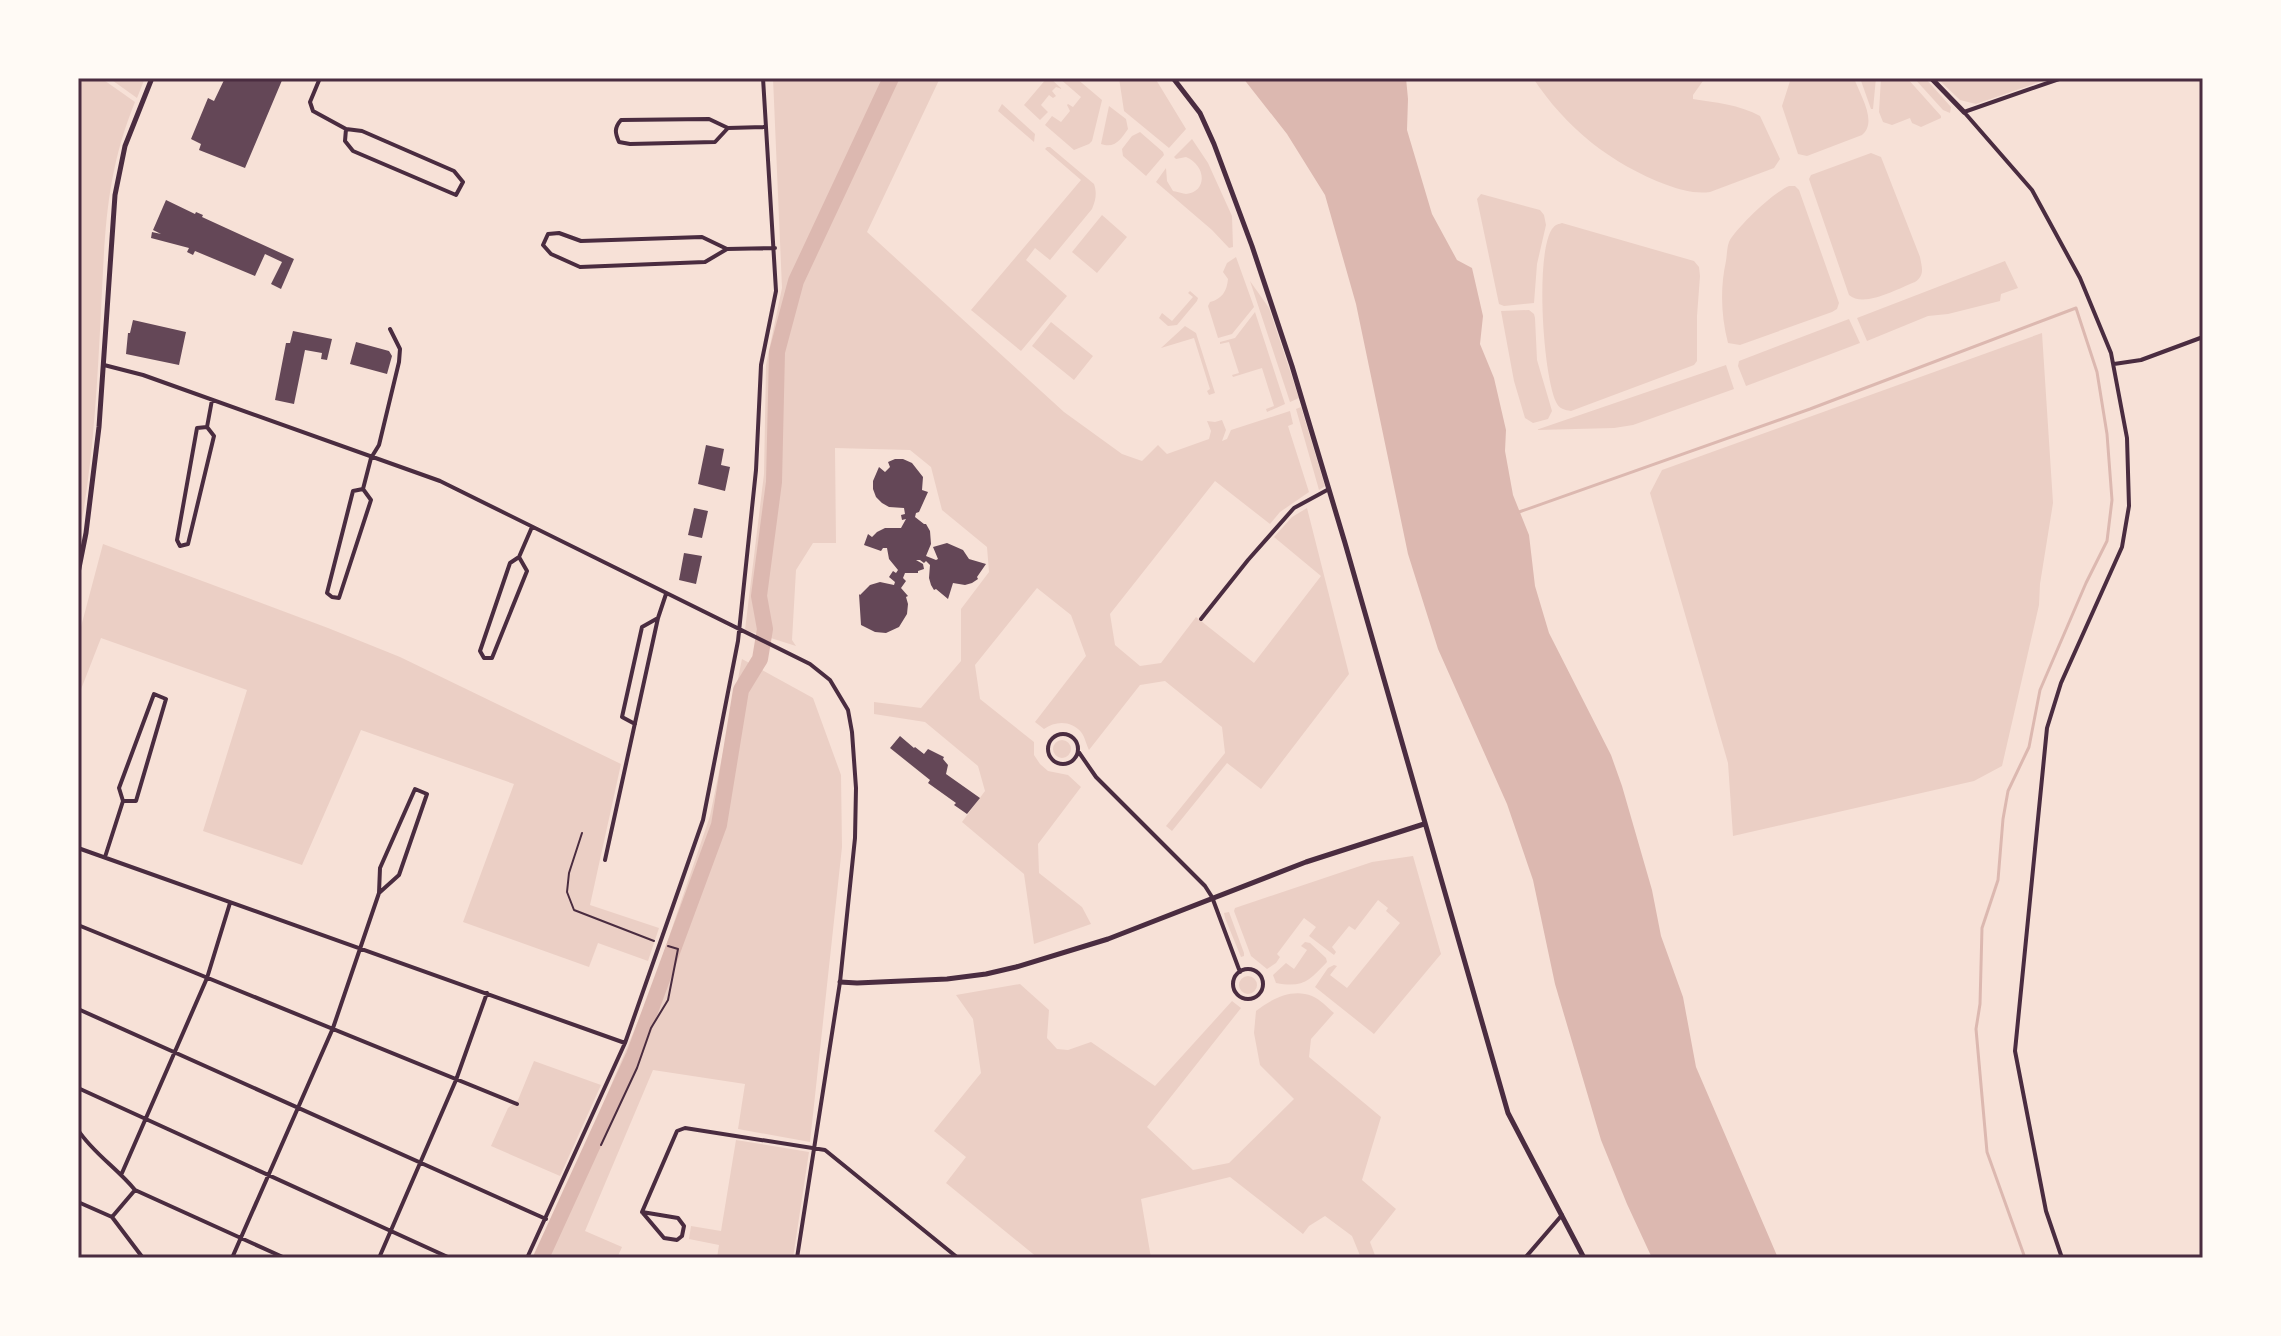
<svg xmlns="http://www.w3.org/2000/svg" width="2281" height="1336" viewBox="0 0 2281 1336" font-family="'Titillium Web',sans-serif">
  <style>
    .green { fill: #ebcfc5 }
    .water { fill: #dcb8b0 }
    .lines { fill: none; stroke-linecap: round; stroke-linejoin: round }
    .stream { stroke: #dcb8b0; stroke-width: 3 }
    .river { stroke: #dcb8b0; stroke-width: 16 }
    .building { fill: #644757 }
    .path { stroke: #4a2c40; stroke-width: 2 }
    .minor { stroke: #4a2c40; stroke-width: 4 }
    .tertiary { stroke: #4a2c40; stroke-width: 5 }
    .neatline { fill: none; stroke: #4a2c40; stroke-width: 3 }
  </style>
  <rect width="100%" height="100%" fill="#f7e1d7"/>
  <!-- green -->
  <path class="green" d="M78 78H101L135 102C105 175 105 235 101 311 97 389 93 466 78 542Z
    M109 78H145L137 98Z
    M773 78H940L867 232 1064 412 1122 454 1142 461 1158 445 1167 454 1209 439 1211 431 1207 421 1215 422 1222 420 1226 430 1222 441 1227 439 1231 430 1290 411 1293 424 1288 426 1309 492 1280 512 1270 524 1215 481 1110 614 1115 645 1140 666 1161 663 1196 617 1254 663 1321 576 1274 537 1292 517 1307 508 1349 674 1261 789 1227 763 1172 831 1166 826 1225 753 1222 727 1165 681 1140 685 1089 750C1086 744 1085 737 1081 732 1071 720 1055 721 1044 729L1035 722 1086 656 1071 615 1037 588 975 665 980 699 1034 742V755L1040 764 1048 771 1068 775 1081 787 1038 844 1039 873 1082 907 1091 924 1034 944 1024 874 962 822 985 791 978 766 925 722 874 714V702L921 708 961 661V609L989 572 987 547 942 510 931 467 910 450 835 448 836 543H813L796 570 792 640 796 646 745 630 764 474 766 365 782 288Z
    M1047 78H1050L1062 89 1056 87 1052 91 1056 96 1053 98 1049 95 1041 105 1048 112 1040 120 1024 105Z
    M1059 78H1076L1102 100 1092 141 1089 144 1074 150 1045 125 1052 116 1061 122 1070 111 1067 105 1068 104 1073 107 1081 97Z
    M1119 78H1155L1186 129 1169 148 1124 111Z
    M1533 78H1705L1693 95V99C1713 102 1741 105 1760 116L1780 159 1774 168 1710 192C1695 194 1681 190 1667 185 1611 164 1566 128 1533 78Z
    M1791 78H1854C1860 95 1878 122 1862 135L1807 156 1798 154 1782 106Z
    M1860 78H1876L1873 109H1871Z
    M1881 78H1907L1941 116V118L1921 127 1912 123 1910 118 1892 125 1883 122 1879 112Z
    M1914 78H1925L1951 107 1950 113 1943 110Z
    M1937 78H2051L1976 104 1960 100Z
    M1002 104 1035 134 1034 142 998 111Z
    M1109 106 1126 119 1128 129C1121 139 1115 149 1101 144Z
    M1140 132 1163 152 1164 155 1146 176 1123 156 1122 149 1132 136Z
    M1192 139 1208 163 1232 216 1233 247 1229 248 1212 230 1156 182 1166 168 1167 181 1173 191C1175 191 1184 194 1186 194 1208 192 1206 165 1186 157L1176 159 1174 157Z
    M1047 147H1050L1094 184C1097 193 1096 199 1092 209L1050 260 1035 248 1026 260 1067 296 1021 351 971 310 1081 180 1045 149Z
    M1871 153 1881 157 1920 257C1922 268 1925 275 1915 282 1897 289 1864 308 1849 295L1809 179 1811 175Z
    M1789 186H1795L1799 190 1839 303 1837 309 1832 312 1740 345 1728 343C1721 316 1720 288 1726 261 1727 255 1727 247 1729 242 1737 227 1774 192 1789 186Z
    M1481 194 1540 210 1544 215 1546 225 1537 264 1534 303 1504 306 1499 304 1477 199Z
    M1102 215 1127 237 1097 273 1072 252Z
    M1562 223 1694 261 1699 267 1700 276 1697 316V361L1694 365 1571 411C1565 410 1559 409 1556 402 1543 374 1535 255 1552 229 1556 224 1556 225 1562 223Z
    M1236 257 1254 307 1232 334 1218 338 1208 306 1210 302C1222 299 1227 291 1228 279L1223 272 1227 263Z
    M2005 261 2018 288 2001 294 2000 301 1948 314 1928 316 1867 341 1857 318Z
    M1250 281 1269 308 1299 398 1290 402Z
    M1190 291 1198 298 1197 301 1177 325 1168 326 1159 318 1162 313 1172 321 1193 297 1188 293Z
    M1529 310 1534 314 1535 318 1537 360 1552 411 1548 419 1533 423 1525 418 1514 381 1501 311Z
    M1255 312 1285 404 1267 412 1266 409 1274 406 1262 368 1233 377 1232 375 1239 373 1229 342 1220 344V342L1235 338Z
    M1849 319 1860 343 1746 386 1738 366 1739 361Z
    M1051 322 1093 356 1074 380 1032 346Z
    M1185 326 1196 333 1215 393 1209 395 1207 391 1210 389 1194 338 1161 348Z
    M2042 333 2053 503 2040 584 2039 605 2002 766 1974 781 1733 836 1728 763 1650 493 1662 470Z
    M1726 365 1734 389 1633 425 1614 428 1536 430Z
    M1301 407 1325 486 1319 490 1296 409Z
    M103 544 328 628 400 657 621 764 590 905 659 928 648 961 598 943 589 967 463 922 514 784 361 730 302 865 203 831 247 690 101 638 78 697V638Z
    M742 659 813 698 841 775 842 847 810 1142 738 1129 745 1084 653 1070 585 1231 622 1247 617 1258H534L582 1154 650 993 710 816Z
    M1053 749a9 9 0 1 1 18 0a9 9 0 1 1-18 0Z
    M1413 856 1441 954 1374 1034 1315 987 1328 968 1334 965 1337 966 1330 975 1347 988 1400 923 1386 911 1388 908 1378 900 1355 930 1349 926 1332 947 1336 952 1334 955 1309 936 1316 927 1304 918 1277 954 1280 957 1276 963 1267 969 1251 956 1234 911 1235 908 1372 862Z
    M1229 912 1244 953V956L1241 957 1225 918 1224 913Z
    M1305 942 1310 943 1326 958 1327 962C1309 981 1303 988 1276 983L1273 975 1286 963 1294 969 1307 950 1301 946Z
    M1239 985a9 9 0 1 1 18 0a9 9 0 1 1-18 0Z
    M1020 984 1049 1010 1047 1038 1057 1049 1068 1050 1091 1042 1155 1086 1232 1001 1241 1008 1147 1127 1193 1170 1229 1163 1294 1099 1260 1065 1254 1033 1256 1011C1271 999 1292 988 1312 996 1320 999 1328 1008 1334 1013L1311 1039 1309 1057 1381 1117 1362 1180 1396 1209 1370 1242 1376 1258H1361L1352 1236 1325 1216 1309 1226 1303 1234 1230 1177 1141 1199 1151 1258H1038L946 1183 966 1157 934 1131 981 1073 973 1019 956 995Z
    M534 1061 601 1085 560 1176 491 1146 508 1108 518 1100Z
    M736 1140 809 1152 793 1258H717L719 1245 689 1239 691 1226 721 1231Z"/>
  <!-- water -->
  <path class="water" d="M1243 78H1406L1408 99 1407 130 1432 214 1457 260 1472 268 1483 316 1480 344 1494 378 1506 430 1505 451 1513 495 1529 535 1535 586 1549 633 1611 755 1622 786 1652 890 1661 936 1683 997 1696 1067 1778 1258H1652L1627 1204 1601 1140 1555 984 1533 880 1507 804 1438 649 1408 554 1356 304 1325 195 1287 134Z"/>
  <g class="lines">
    <!-- stream -->
    <path class="stream" d="M1519 512 1810 409 2076 308 2097 372 2107 434 2112 500 2107 541 2086 583 2040 690 2029 747 2008 791 2003 819 1998 880 1982 928 1980 1004 1976 1029 1987 1152 2025 1258"/>
    <!-- river -->
    <path class="river" d="M541 1258 634 1055 719 825 741 690 760 659 765 629 759 596 774 482 777 352 796 281 891 78"/>
  </g>
  <!-- building -->
  <path class="building" d="M225 78H283L245 168 199 150 201 144 191 139 208 98 214 101Z
    M166 200 195 214 196 212 203 215 202 217 294 259 281 289 271 284 282 262 265 254 255 276 195 251 193 255 187 252 189 248 151 238 152 232 161 234 153 230Z
    M133 320 186 332 179 365 126 354 128 333H130Z
    M293 331 332 339 327 360 321 359 322 353 305 350 294 404 275 400 286 343H290Z
    M356 342 389 351 392 356 387 374 350 364Z
    M706 445 724 449 721 465 730 467 725 491 698 484Z
    M895 459H903L912 463 923 477 922 490 928 492 919 512 916 513 915 517 924 524H926L930 531 931 544 926 556 936 560 938 559 933 547 947 543 963 550 969 559 986 564 977 577 978 579 972 583 965 585 953 583 948 599 936 589 934 590 931 585 929 578 930 565 926 561 924 563 920 560H916L923 564 924 569 918 571V573H905L903 578 906 581 901 588 908 596 906 597 908 604 907 614 899 627 886 633 875 632 861 625 859 594 860 595 870 585 880 582 894 585 895 582 889 577 893 571 896 573 898 570 889 559 887 548H883L881 551 864 545 868 534 872 537 877 532 885 528H901L906 519 902 520 901 515 905 514 904 508 889 507 882 503 876 497 873 489V481L879 467 885 472 890 467 888 462Z
    M694 508 708 511 702 538 688 535Z
    M684 553 702 556 696 584 679 580Z
    M900 736 914 748 915 747 924 754 928 749 944 757 943 759 948 765 946 774 980 798 967 814 954 805 956 803 928 783 930 780 890 748Z"/>
  <g class="lines">
    <!-- path -->
    <path class="path" d="M582 833 569 873 567 892 574 910 654 941
      M601 1145 637 1068 651 1028 668 1000 678 949 668 946"/>
    <!-- minor -->
    <path class="minor" d="M320 78 310 102 313 111 346 129 345 141 353 151 456 195 463 182 454 171 362 131 346 129
      M2062 78 1964 112 2032 190 2080 278 2111 353 2127 438 2129 506 2122 547 2061 683 2047 728 2015 1051 2046 1211 2062 1258
      M728 128 709 119 621 120C614 128 615 133 619 142L630 144 715 142 728 128 765 127
      M727 249 702 237 581 241 559 233 548 234 543 245 551 254 580 267 705 262 727 249 775 248
      M2114 364 2141 360 2203 337
      M104 365 143 375 440 481 810 664 830 680 848 710 852 732 856 788 855 838 840 982 797 1258
      M207 427 214 436 188 544 180 546 177 540 197 428 207 427 212 400
      M363 489 371 500 339 598 332 597 327 593 353 491 363 489 371 458 379 445 399 362 400 349 390 329
      M519 557 527 571 492 658H484L480 651 510 563 519 557 532 527
      M1201 619 1248 560 1294 508 1329 489
      M635 724 622 717 642 627 658 618
      M1048 749a15 15 0 1 1 30 0a15 15 0 1 1-30 0Z
      M1078 751 1096 777 1205 886 1212 897 1240 972
      M78 848 625 1043
      M105 857 123 801 119 788 154 694 166 699 136 801H123
      M605 860 658 618 666 594
      M78 925 517 1104
      M1233 984a15 15 0 1 1 30 0a15 15 0 1 1-30 0Z
      M78 1009 546 1219
      M78 1088 450 1258
      M78 1130C93 1153 117 1168 135 1190L285 1258
      M122 1173 207 978 230 903
      M78 1202 112 1217 143 1258
      M642 1212 678 1218 684 1226 682 1236 677 1240 664 1238 642 1212 677 1131 685 1128 825 1150 958 1258
      M112 1217 135 1190
      M232 1258 333 1028 379 893 399 875 427 794 415 789 380 868 379 893
      M379 1258 456 1080 487 993
      M527 1258 625 1043 703 820 738 641 756 470 761 365 776 291 763 78
      M1525 1258 1562 1215"/>
    <!-- tertiary -->
    <path class="tertiary" d="M1173 78 1200 113 1214 144 1252 246 1292 366 1345 543 1508 1113 1584 1258
      M1931 78 1964 112
      M78 573 86 533 99 427 115 195 125 146 152 78
      M840 982 857 983 947 979 986 974 1016 967 1108 939 1306 862 1424 824"/>
  </g>
  <!-- border -->
  <rect width="2281" height="1336" fill="none" stroke="#fffaf5" stroke-width="160"/>
  <rect x="80" y="80" width="2121" height="1176" class="neatline"/>
</svg>
